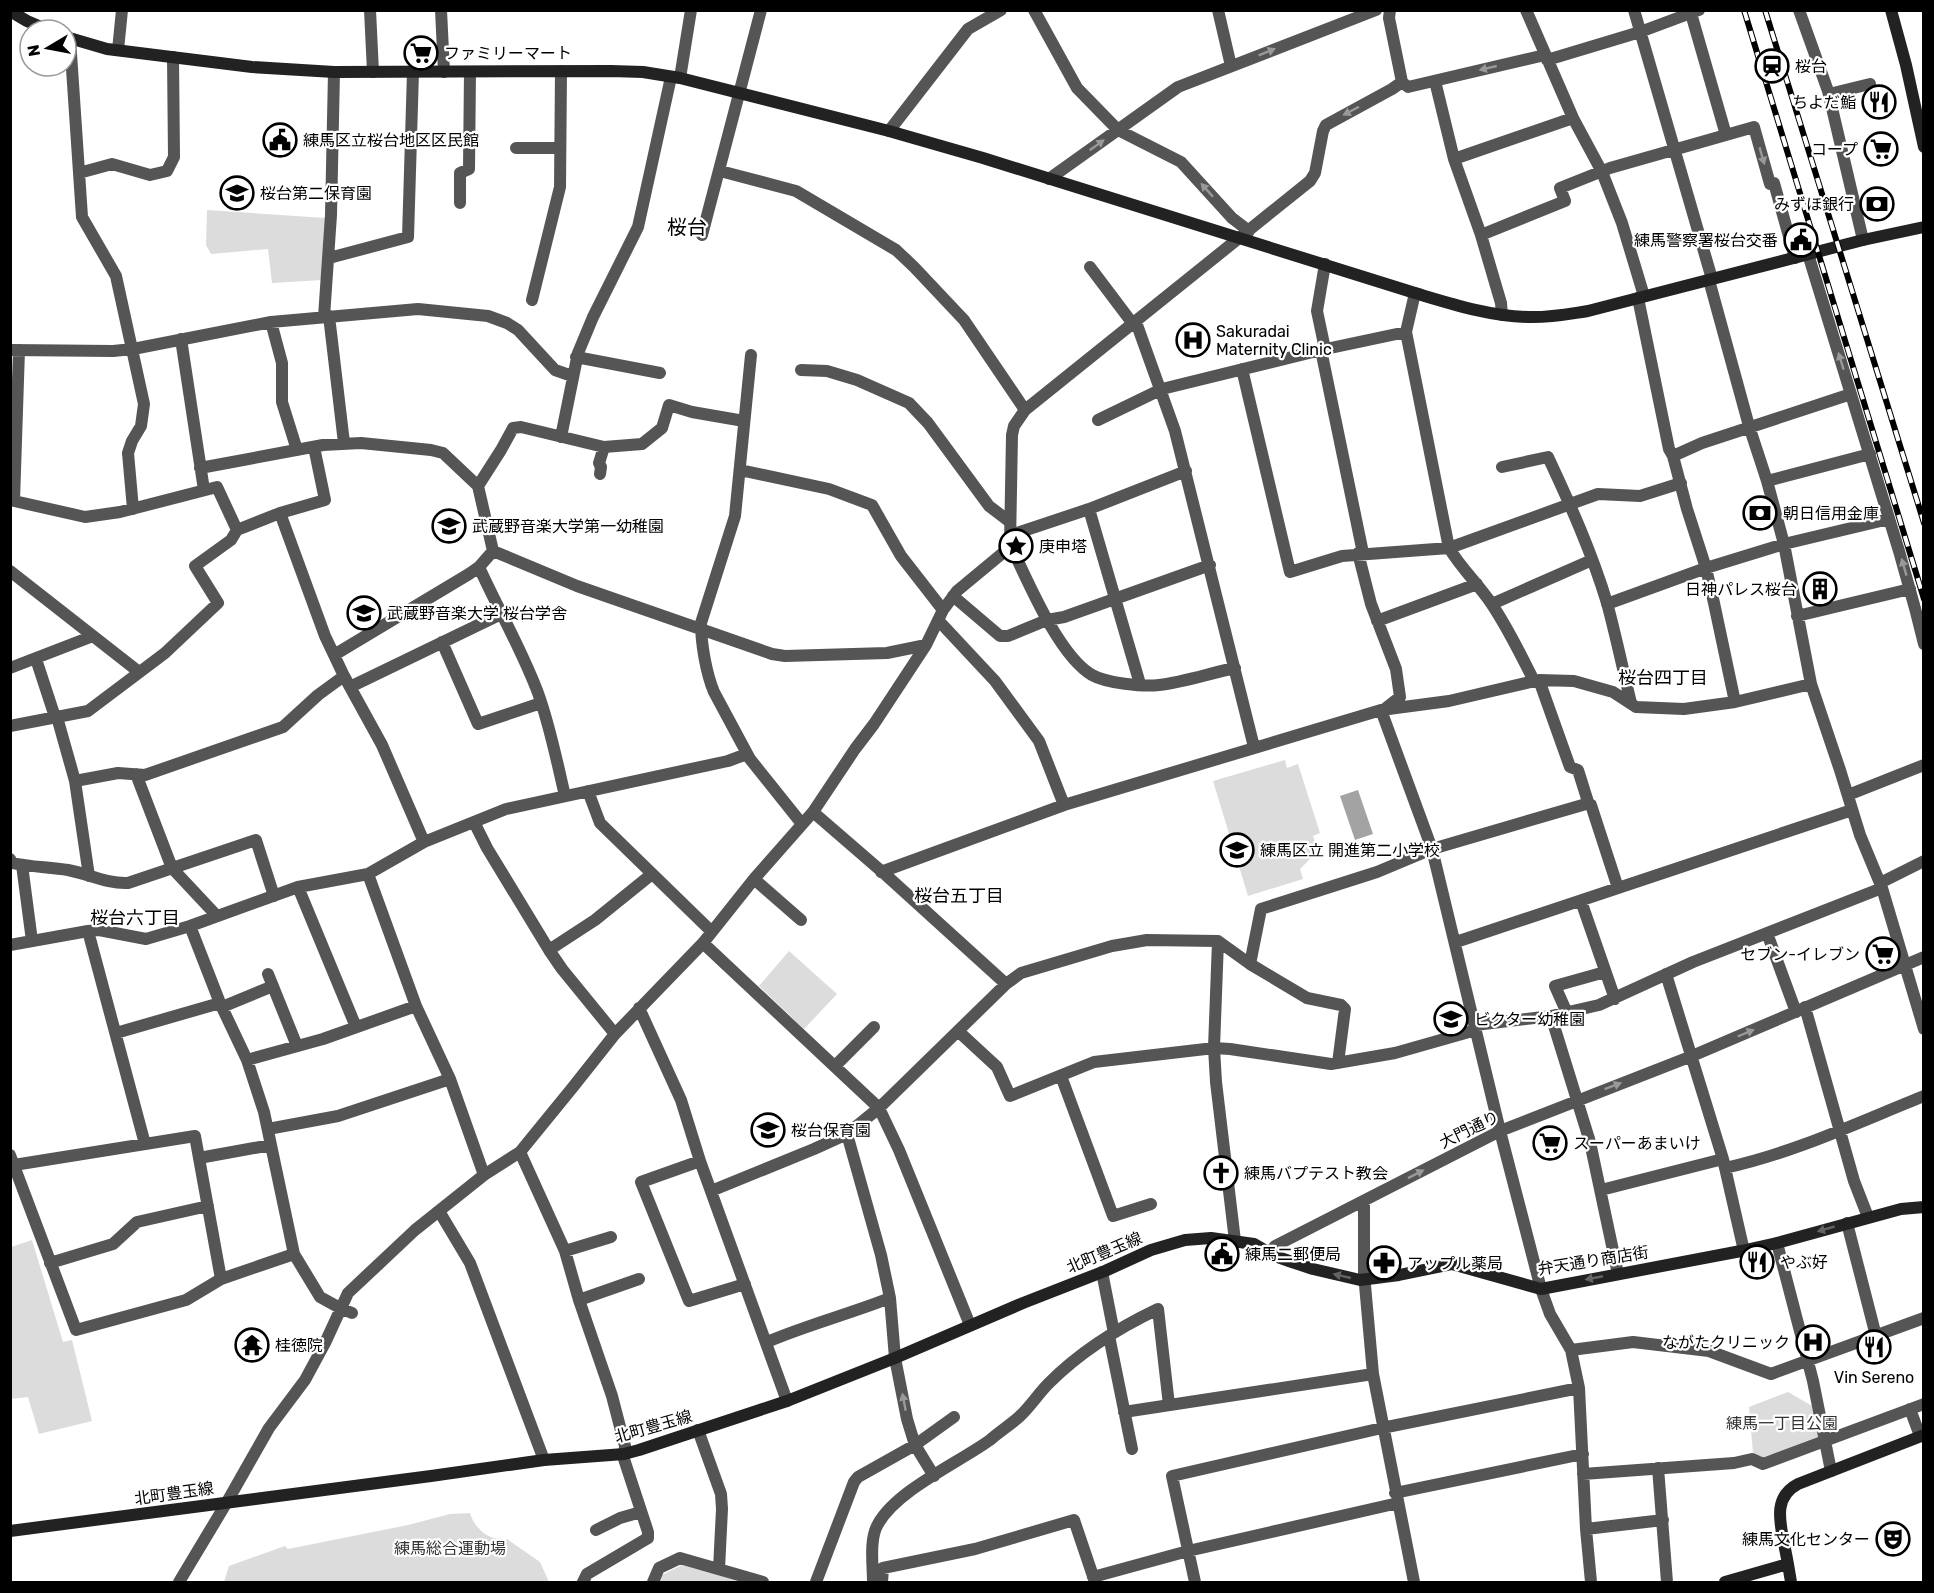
<svg xmlns="http://www.w3.org/2000/svg" width="1934" height="1593" viewBox="0 0 1934 1593" font-family="Rubik,'Noto Sans JP',sans-serif">
  <style>
    .green { fill: #dcdcdc }
    .water { fill: #a3a3a3 }
    .lines { fill: none; stroke-linecap: round; stroke-linejoin: round }
    .street { stroke: #555; stroke-width: 12 }
    .secondary { stroke: #222; stroke-width: 12 }
    .rail-casing { stroke: #000; stroke-width: 6 }
    .rail { stroke: #fff; stroke-width: 4; stroke-dasharray: 11; stroke-linecap: butt }
    .oneway { fill: #999 }
    .oneway2 { fill: #646464 }
    .labels { text-anchor: middle; stroke-width: 4.5; stroke-linejoin: round; paint-order: stroke }
    .poi-label { font-size: 16px; fill: #000; stroke: #fff; text-anchor: start }
    .street-label { font-size: 16px; fill: #000; stroke: #fff }
    .park-label { font-size: 16px; fill: #333; stroke: #fff }
    .neighbourhood-label { font-size: 18px; fill: #000; stroke: #fff }
    .quarter-label { font-size: 20px; fill: #000; stroke: #fff }
  </style>
  <rect width="100%" height="100%" fill="#fff"/>
  <!-- green -->
  <path class="green" d="M207 210 326 218 322 280 272 283 268 249 211 254 206 245Z
    M1285 760 1287 768 1298 764 1320 833 1313 836 1319 856 1310 859 1300 869 1303 879 1248 896 1213 781Z
    M789 951 837 994 804 1029 759 986Z
    M32 1240 63 1342 72 1340 92 1421 39 1434 28 1397 10 1399 11 1247Z
    M1788 1392 1814 1407 1820 1438 1763 1458 1753 1453 1749 1407Z
    M470 1513C475 1530 490 1541 507 1539L540 1562 549 1582H224L229 1566 285 1546 288 1549 408 1525 450 1514Z
    M684 1564 740 1582H659L662 1575Z"/>
  <!-- water -->
  <path class="water" d="M1358 790 1373 834 1355 840 1340 796Z"/>
  <g class="lines">
    <!-- street -->
    <path class="street" d="M370 10 373 72
      M441 10 444 72
      M1034 10 1077 88 1118 130 1181 162 1232 218 1249 231
      M1218 10 1231 66
      M1390 10 1389 18 1402 82 1408 87 1545 55
      M1526 10 1573 118 1602 172 1622 223 1644 296
      M1634 10 1712 279
      M1690 10 1726 135
      M1799 10 1828 91 1863 240
      M70 39 82 217 116 276 144 404 141 426 132 441 128 453 133 509
      M118 50 122 10
      M1547 60 1640 32 1699 10
      M680 78 691 10
      M1435 81 1454 159 1481 235 1501 303 1502 315
      M1829 94 1870 84
      M889 131 968 29 1001 10
      M516 148H560
      M1454 159 1573 118
      M720 171 796 191 896 250 914 267 964 320 1025 410
      M79 173 112 164 150 175 167 171 174 157 173 57
      M1049 179 1178 87 1376 10
      M1774 183 1795 258
      M460 203V173L469 169 470 72
      M702 235 761 10
      M1481 235 1565 201 1560 188 1610 168 1754 127 1770 184
      M1808 254 1899 551 1916 612 1924 644
      M329 258 408 237 413 72
      M1325 264 1317 311 1325 349
      M1090 267 1133 324
      M1709 280 1749 426 1767 481 1784 544 1811 684 1840 770 1860 835 1882 888 1924 1029
      M1415 293 1406 332 1449 548C1461 568 1478 584 1491 603 1508 628 1521 655 1534 681
      M1638 298 1669 449 1673 456
      M532 300 560 187 561 71
      M329 316 344 443
      M324 317 331 215 334 72
      M271 322 282 363V402L297 450
      M1136 322 1175 431 1254 747
      M181 339 204 490
      M10 350 113 351 133 349 271 322 418 309 488 316 507 323 518 330 555 370 572 376
      M1321 350 1363 553
      M751 355 735 516 701 623C701 643 706 673 714 692L750 759 802 824
      M576 357 660 373
      M1242 369 1290 572 1342 556 1449 548 1598 494 1640 496 1681 483
      M801 370 827 371 857 380 909 403 928 423 989 506 1010 522
      M1098 420 1162 389 1321 350 1406 332
      M561 437 578 353 593 317 638 227 671 77
      M1502 467 1548 457C1570 504 1592 553 1607 603 1616 636 1623 670 1631 703
      M200 468 323 445 361 443 431 450 443 453 478 486 493 551 577 586 772 654 785 656 887 653 926 645
      M740 470 829 489 872 505 901 556 943 610
      M600 474 601 467 599 463 604 447
      M1767 481 1870 454
      M478 486 501 450 513 428 521 427 604 447 642 444 662 428 669 405 692 412 744 421
      M10 500 85 517 120 512 217 487 237 530 280 513 325 500 314 447
      M14 501 19 350
      M1089 509 1140 684
      M280 513 325 636 344 676 382 745 424 842
      M1011 535 1089 509 1186 471
      M1010 544C1027 579 1058 655 1092 675 1106 683 1143 687 1159 685 1185 682 1210 673 1235 668
      M1358 553 1371 604 1396 669 1400 697 1386 708
      M479 567C498 609 522 650 538 693 550 726 557 762 565 796
      M10 571 139 672
      M953 596 1000 636H1008L1047 620 1064 617 1210 565
      M1492 604 1592 560
      M1607 604 1706 568 1784 544 1889 519
      M1797 616 1910 589
      M938 620 995 681 1039 741 1064 805
      M1377 621 1477 584
      M442 642 478 724 541 703
      M334 655 469 574 479 567 493 551
      M36 659 55 717
      M10 668 93 636
      M1539 680 1570 767 1578 770 1589 805
      M350 687 501 614
      M1735 702 1714 603 1706 568 1687 509 1673 456 1702 443 1851 394
      M1381 710 1432 849 1500 1131 1541 1289 1550 1314 1571 1350 1579 1388 1586 1529 1591 1582
      M57 717 75 781 89 876
      M10 726 88 711 165 653 218 603 195 566 231 540 237 530
      M136 774 172 868 216 915
      M75 781 118 773 145 775 283 727 318 695 344 676
      M588 791 600 823 711 931
      M1848 795 1924 765
      M813 812 887 876 1006 984
      M474 822 487 848 549 950 562 969 615 1034
      M10 859 12 863C31 867 50 867 68 870 89 874 107 884 128 883L256 840 274 896
      M22 865 32 941
      M881 872 1064 805 1381 710 1449 701 1539 680 1574 681 1613 692 1636 707 1684 709 1735 702 1811 684
      M368 874 416 1006 450 1079 484 1175
      M754 879 801 920
      M1880 883 1924 861
      M298 887 356 1027
      M1581 901 1615 999
      M190 926 220 1003 247 1060 264 1112 294 1254 320 1297 340 1308 352 1313
      M88 931 145 1144
      M1767 933 1796 1012
      M1218 941 1214 1048 1216 1082 1235 1241
      M1456 942 1852 810
      M703 943 879 1108 899 1150 970 1325
      M10 945 88 931 99 930 146 939 190 926 298 887 368 874 424 842 506 809 728 761 747 754
      M549 950 595 920 652 874
      M1250 964 1261 909 1377 872 1432 849 1586 804 1591 805 1618 888
      M268 974 297 1046
      M1666 974 1723 1159 1744 1251
      M222 1007 273 986
      M1805 1007 1854 1181 1868 1217
      M639 1008 681 1100 700 1161 787 1401
      M1567 1013 1555 986 1605 972
      M1551 1016 1590 1142 1618 1274
      M1475 1025 1551 1016 1599 1005 1693 962 1882 888
      M958 1031 997 1067 1010 1096 1094 1062 1214 1048 1230 1049 1331 1064 1395 1053 1476 1030
      M116 1033 220 1003
      M247 1060 323 1039 416 1006
      M835 1066 874 1027
      M1061 1076 1113 1216 1151 1204
      M268 1129 338 1116 450 1079
      M847 1134 881 1255 890 1298 895 1358 907 1419 915 1445 934 1476
      M520 1152 565 1251 579 1300 612 1396 625 1446 624 1459 648 1532V1538L587 1574 583 1582
      M10 1155 76 1330 186 1300 221 1279 294 1254
      M199 1158 271 1145
      M700 1161 641 1182 689 1301 745 1284
      M14 1165 195 1136 221 1279
      M1725 1168C1794 1153 1859 1122 1924 1096
      M1601 1190 1723 1159
      M711 1191 814 1149 847 1134 879 1108 1006 984 1021 973 1112 946 1147 940 1218 941 1250 964 1307 998 1341 1005 1345 1009 1338 1063
      M1364 1201V1274L1373 1374 1414 1582
      M439 1211 470 1263 544 1460
      M1847 1223 1876 1336
      M1777 1243 1813 1381 1831 1471
      M565 1251 611 1237
      M1270 1252 1275 1246 1500 1131 1692 1056 1924 957
      M50 1263 113 1244 137 1222 208 1206
      M1102 1272 1114 1333
      M579 1300 639 1279
      M1109 1336 1132 1449
      M767 1342C807 1325 849 1314 890 1298
      M1571 1350 1633 1342 1709 1351 1771 1374 1924 1318
      M1910 1409 1920 1436
      M1124 1412 1373 1374
      M698 1430 721 1494 722 1509 719 1569
      M1658 1468 1667 1582
      M1583 1474 1734 1463 1752 1459 1763 1464 1924 1404
      M1395 1493 1583 1454
      M1586 1529 1663 1520
      M596 1530 620 1518 641 1512
      M1093 1577 1188 1551 1398 1503
      M179 1582 227 1502 269 1428 305 1380 325 1343 348 1293 415 1230 484 1175 520 1152 573 1087 615 1034 703 943 754 879 813 812 855 749 874 724 926 645 943 610 957 591 1004 552 1010 544 1012 435 1014 426 1025 410 1310 181 1315 173 1323 131 1326 125 1392 89 1402 82
      M653 1582 659 1568 680 1558 763 1582
      M816 1582 854 1482 858 1477 915 1445 954 1417
      M873 1582C873 1565 869 1539 878 1524 897 1490 958 1463 990 1440 999 1432 1010 1425 1019 1417 1030 1407 1038 1394 1049 1383 1080 1352 1118 1328 1158 1309L1169 1405
      M882 1582 883 1568 975 1549 1074 1520 1095 1582
      M1195 1582 1172 1476 1382 1428 1579 1388"/>
    <!-- secondary -->
    <path class="secondary" d="M1891 10 1906 65 1924 147
      M10 11 27 21 48 30
      M66 37 107 49 252 67 334 72 611 71 643 72 680 78 889 131 983 158 1415 293C1452 304 1489 316 1528 317 1548 318 1568 314 1588 311L1863 240 1924 227
      M10 1531 431 1476 544 1460 624 1454 639 1450 787 1401 895 1358 1023 1303 1105 1271 1151 1250 1185 1240 1211 1238 1254 1244 1275 1256 1289 1261 1313 1269 1360 1280 1399 1275 1452 1264 1541 1289 1741 1251 1777 1243 1901 1209 1924 1207
      M1725 1582 1788 1564
      M1791 1582C1789 1570 1787 1557 1784 1544 1780 1522 1773 1497 1798 1484L1924 1435"/>
    <!-- rail casing -->
    <g class="rail-casing">
      <path id="rail" d="M1744 10 1924 599
        M1765 10 1924 523"/>
    </g>
    <!-- rail -->
    <use href="#rail" class="rail"/>
  </g>
  <!-- one-way arrows -->
  <defs><path id="oneway-solid" d="M-6-.8H1V-3.2L6.5 0L1 3.2V.8H-6Z" transform="scale(1.5)"/></defs>
  <g class="oneway">
    <use href="#oneway-solid" transform="translate(1267 52) rotate(-22)"/>
    <use href="#oneway-solid" transform="translate(1488 68) rotate(167)"/>
    <use href="#oneway-solid" transform="translate(1351 111) rotate(152)"/>
    <use href="#oneway-solid" transform="translate(1097 145) rotate(-36)"/>
    <use href="#oneway-solid" transform="translate(1762 156) rotate(74)"/>
    <use href="#oneway-solid" transform="translate(1207 190) rotate(-132)"/>
    <use href="#oneway-solid" transform="translate(1841 361) rotate(-107)"/>
    <use href="#oneway-solid" transform="translate(1904 567) rotate(-106)"/>
    <use href="#oneway-solid" transform="translate(1746 1033) rotate(-23)"/>
    <use href="#oneway-solid" transform="translate(1613 1086) rotate(-21)"/>
    <use href="#oneway-solid" transform="translate(1416 1174) rotate(-27)"/>
    <use href="#oneway-solid" transform="translate(904 1402) rotate(-101)"/>
  </g>
  <g class="oneway2">
    <use href="#oneway-solid" transform="translate(1826 1229) rotate(164)"/>
    <use href="#oneway-solid" transform="translate(1342 1276) rotate(-167)"/>
    <use href="#oneway-solid" transform="translate(1594 1278) rotate(169)"/>
  </g>
  <!-- icons -->
  <defs>
    <g id="supermarket-ring" transform="scale(1.725)"><circle r="9.5" fill="#fff" stroke="#000" stroke-width="1.5"/><path d="M-6-5.5h2.5l.6 2H6L4.5 2H-2.5L-4.4-4H-6ZM-1.5 3.2a1.3 1.3 0 1 0 .1 0ZM3 3.2a1.3 1.3 0 1 0 .1 0Z" fill="#000"/></g>
    <g id="station-ring" transform="scale(1.725)"><circle r="9.5" fill="#fff" stroke="#000" stroke-width="1.5"/><path d="M-3-6H3Q5-6 5-4V2Q5 4 3 4L4.5 6H3L1.5 4h-3L-3 6H-4.5L-3 4Q-5 4-5 2V-4Q-5-6-3-6ZM-3.5-4v3h7v-3ZM-3.5 1v1.5H-2V1ZM2 1v1.5H3.5V1Z" fill="#000"/></g>
    <g id="restaurant-ring" transform="scale(1.725)"><circle r="9.5" fill="#fff" stroke="#000" stroke-width="1.5"/><path d="M-5-6h1v4h1v-4h1v4h1v-4h1v5L-1.5 .5V6h-2V.5L-5-1ZM5-6V6H3V1.5H1.5Q1.5-4 5-6Z" fill="#000"/></g>
    <g id="civic-ring" transform="scale(1.725)"><circle r="9.5" fill="#fff" stroke="#000" stroke-width="1.5"/><path d="M-.6-6.5H3V-4.5H.6V-3L4-1V1h2V6H-6V1h2V-1L-.6-3ZM-1.2 2.5V6h2.4V2.5Z" fill="#000"/></g>
    <g id="school-ring" transform="scale(1.725)"><circle r="9.5" fill="#fff" stroke="#000" stroke-width="1.5"/><path d="M0-5L7-2L0 1L-7-2ZM-4 1L0 2.5L4 1V4Q0 6-4 4Z" fill="#000"/></g>
    <g id="bank-ring" transform="scale(1.725)"><circle r="9.5" fill="#fff" stroke="#000" stroke-width="1.5"/><path d="M-6-4H6V4H-6ZM0-2.3a2.3 2.3 0 1 0 0 4.6a2.3 2.3 0 1 0 0-4.6Z" fill="#000"/></g>
    <g id="hospital-ring" transform="scale(1.725)"><circle r="9.5" fill="#fff" stroke="#000" stroke-width="1.5"/><path d="M-5-5h3v3.5h4V-5h3V5h-3V1.5h-4V5h-3Z" fill="#000"/></g>
    <g id="sight-ring" transform="scale(1.725)"><circle r="9.5" fill="#fff" stroke="#000" stroke-width="1.5"/><path d="M0-6L1.8-2.2L6-1.7L2.9 1.2L3.7 5.4L0 3.3L-3.7 5.4L-2.9 1.2L-6-1.7L-1.8-2.2Z" fill="#000"/></g>
    <g id="building-ring" transform="scale(1.725)"><circle r="9.5" fill="#fff" stroke="#000" stroke-width="1.5"/><path d="M-4-6H4V6H1V3H-1V6H-4ZM-2.5-4.3h1.7v1.8h-1.7ZM.8-4.3h1.7v1.8H.8ZM-2.5-1h1.7V.8h-1.7ZM.8-1h1.7V.8H.8Z" fill="#000"/></g>
    <g id="university-ring" transform="scale(1.725)"><circle r="9.5" fill="#fff" stroke="#000" stroke-width="1.5"/><path d="M0-5L7-2L0 1L-7-2ZM-4 1L0 2.5L4 1V4Q0 6-4 4Z" fill="#000"/></g>
    <g id="church-ring" transform="scale(1.725)"><circle r="9.5" fill="#fff" stroke="#000" stroke-width="1.5"/><path d="M-1.2-6h2.4v3.5h3.3v2.4h-3.3V6h-2.4V-.1h-3.3v-2.4h3.3Z" fill="#000"/></g>
    <g id="pharmacy-ring" transform="scale(1.725)"><circle r="9.5" fill="#fff" stroke="#000" stroke-width="1.5"/><path d="M-2-6h4v4h4v4h-4v4h-4v-4h-4v-4h4Z" fill="#000"/></g>
    <g id="temple-ring" transform="scale(1.725)"><circle r="9.5" fill="#fff" stroke="#000" stroke-width="1.5"/><path d="M0-6L5-2H3V0L6.5 2.5H4V6H1.5V3h-3V6H-4V2.5H-6.5L-3 0V-2H-5Z" fill="#000"/></g>
    <g id="theatre-ring" transform="scale(1.725)"><circle r="9.5" fill="#fff" stroke="#000" stroke-width="1.5"/><path d="M-5-5.5Q0-4 5-5.5V0Q5 5 0 6Q-5 5-5 0ZM-3.3-2.5H-1v1.5H-3.3ZM1-2.5H3.3v1.5H1ZM-2.8 1Q0 5.5 2.8 1Z" fill="#000"/></g>
  </defs>
  <g fill-rule="evenodd">
    <use href="#supermarket-ring" x="421" y="53"/>
    <use href="#station-ring" x="1772" y="66"/>
    <use href="#restaurant-ring" x="1879" y="102"/>
    <use href="#civic-ring" x="280" y="140"/>
    <use href="#supermarket-ring" x="1881" y="149"/>
    <use href="#school-ring" x="237" y="193"/>
    <use href="#bank-ring" x="1877" y="204"/>
    <use href="#civic-ring" x="1801" y="240"/>
    <use href="#hospital-ring" x="1193" y="340"/>
    <use href="#bank-ring" x="1760" y="513"/>
    <use href="#school-ring" x="449" y="526"/>
    <use href="#sight-ring" x="1016" y="546"/>
    <use href="#building-ring" x="1820" y="589"/>
    <use href="#university-ring" x="364" y="613"/>
    <use href="#school-ring" x="1237" y="850"/>
    <use href="#supermarket-ring" x="1883" y="954"/>
    <use href="#school-ring" x="1451" y="1019"/>
    <use href="#school-ring" x="768" y="1130"/>
    <use href="#supermarket-ring" x="1550" y="1143"/>
    <use href="#church-ring" x="1221" y="1173"/>
    <use href="#civic-ring" x="1222" y="1254"/>
    <use href="#restaurant-ring" x="1757" y="1262"/>
    <use href="#pharmacy-ring" x="1384" y="1263"/>
    <use href="#hospital-ring" x="1813" y="1342"/>
    <use href="#temple-ring" x="252" y="1345"/>
    <use href="#restaurant-ring" x="1874" y="1347"/>
    <use href="#theatre-ring" x="1893" y="1539"/>
  </g>
  <g class="labels">
    <!-- poi labels -->
    <g class="poi-label">
      <text x="444" y="59">ファミリーマート</text>
      <text x="1795" y="72">桜台</text>
      <text x="1856" y="108" text-anchor="end">ちよだ鮨</text>
      <text x="303" y="146">練馬区立桜台地区区民館</text>
      <text x="1858" y="155" text-anchor="end">コープ</text>
      <text x="260" y="199">桜台第二保育園</text>
      <text x="1854" y="210" text-anchor="end">みずほ銀行</text>
      <text x="1778" y="246" text-anchor="end">練馬警察署桜台交番</text>
      <text x="1216" y="337">Sakuradai<tspan x="1216" dy="18">Maternity Clinic</tspan></text>
      <text x="1783" y="519">朝日信用金庫</text>
      <text x="472" y="532">武蔵野音楽大学第一幼稚園</text>
      <text x="1039" y="552">庚申塔</text>
      <text x="1797" y="595" text-anchor="end">日神パレス桜台</text>
      <text x="387" y="619">武蔵野音楽大学 桜台学舎</text>
      <text x="1260" y="856">練馬区立 開進第二小学校</text>
      <text x="1860" y="960" text-anchor="end">セブン-イレブン</text>
      <text x="1474" y="1025">ビクター幼稚園</text>
      <text x="791" y="1136">桜台保育園</text>
      <text x="1573" y="1149">スーパーあまいけ</text>
      <text x="1244" y="1179">練馬バプテスト教会</text>
      <text x="1245" y="1260">練馬二郵便局</text>
      <text x="1780" y="1268">やぶ好</text>
      <text x="1407" y="1269">アップル薬局</text>
      <text x="1790" y="1348" text-anchor="end">ながたクリニック</text>
      <text x="275" y="1351">桂徳院</text>
      <text x="1874" y="1383" text-anchor="middle">Vin Sereno</text>
      <text x="1870" y="1545" text-anchor="end">練馬文化センター</text>
    </g>
    <!-- street labels -->
    <g class="street-label">
      <text transform="translate(1469 1129) rotate(-26)" y="6">大門通り</text>
      <text transform="translate(1104 1252) rotate(-23)" y="6">北町豊玉線</text>
      <text transform="translate(1593 1260) rotate(-9)" y="6">弁天通り商店街</text>
      <text transform="translate(653 1426) rotate(-16)" y="6">北町豊玉線</text>
      <text transform="translate(174 1493) rotate(-8)" y="6">北町豊玉線</text>
    </g>
    <!-- park labels -->
    <g class="park-label">
      <text x="1782" y="1429">練馬一丁目公園</text>
      <text x="450" y="1554">練馬総合運動場</text>
    </g>
    <!-- neighbourhood labels -->
    <g class="neighbourhood-label">
      <text x="1663" y="684">桜台四丁目</text>
      <text x="959" y="902">桜台五丁目</text>
      <text x="135" y="924">桜台六丁目</text>
    </g>
    <!-- quarter labels -->
    <g class="quarter-label">
      <text x="687" y="234">桜台</text>
    </g>
  </g>
  <!-- border -->
  <rect width="1934" height="1593" fill="none" stroke="#000000" stroke-width="24"/>
  <!-- north arrow -->
  <g transform="translate(48 48) rotate(260)"><circle r="28" fill="#ffffff" stroke="#999999" stroke-width="1.5"/>
  <path d="M0-4.5L10 22L0 15L-10 22Z" fill="#000000"/>
  <text y="-9" font-size="16" font-weight="bold" text-anchor="middle" fill="#000000">N</text>
  </g>
</svg>
